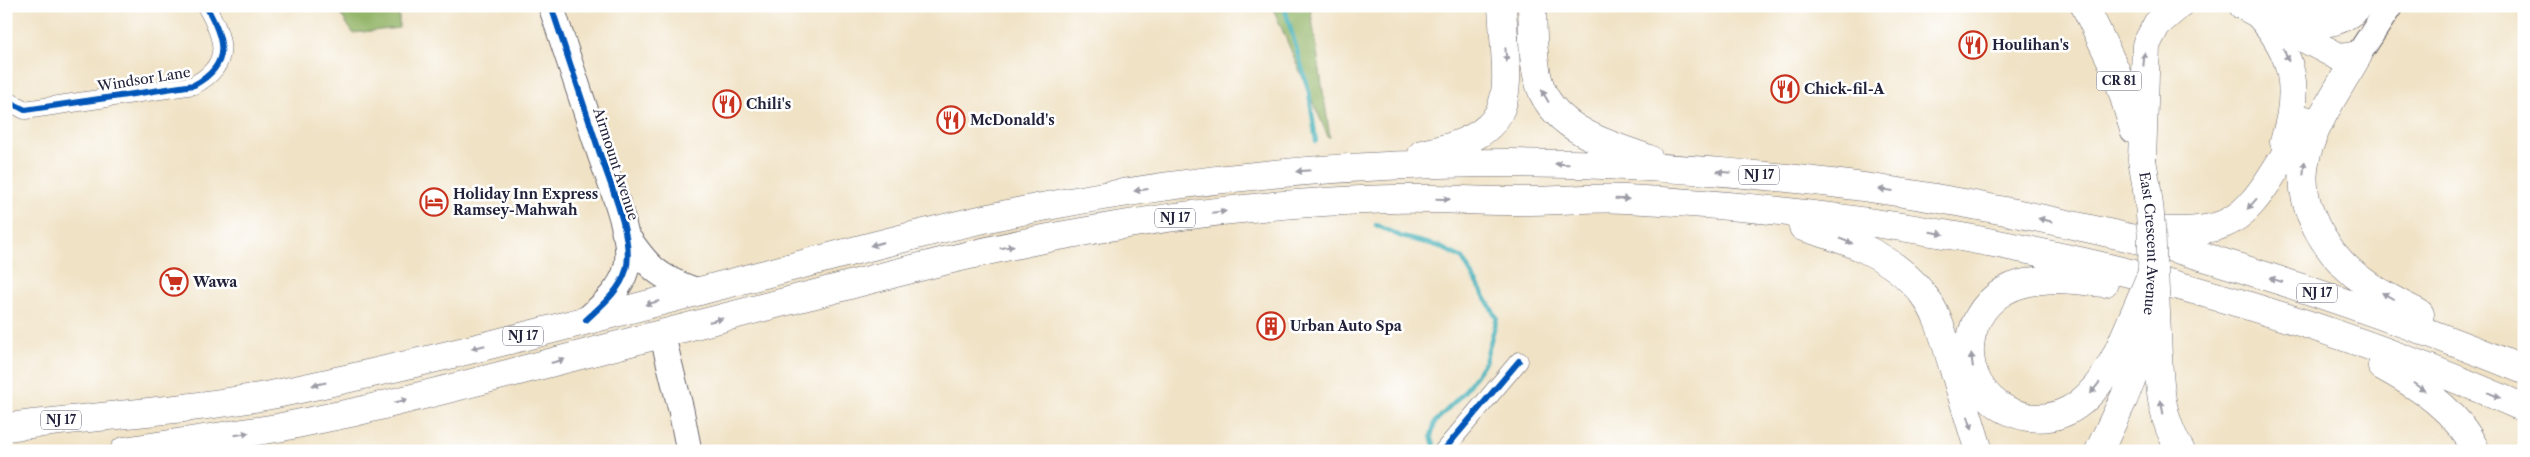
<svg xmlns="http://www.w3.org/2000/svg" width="2530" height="457" viewBox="0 0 2530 457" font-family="'Libre Caslon Text',serif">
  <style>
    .forest { fill: #95b66a; stroke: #5c6c52 }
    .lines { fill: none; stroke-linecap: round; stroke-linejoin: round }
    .stream { stroke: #3daeb6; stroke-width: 4.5 }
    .street-casing { stroke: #6a656b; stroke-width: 19 }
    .secondary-casing { stroke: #6a656b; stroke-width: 27 }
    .primary-casing { stroke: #6a656b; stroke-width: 29 }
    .highway-casing { stroke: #6a656b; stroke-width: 29 }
    .street { stroke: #fff; stroke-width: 18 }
    .secondary { stroke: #fff; stroke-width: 25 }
    .primary { stroke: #fff; stroke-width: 28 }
    .highway { stroke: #fff; stroke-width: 28 }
    .primary-bridge-casing { stroke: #6a656b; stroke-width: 29; stroke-linecap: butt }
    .highway-bridge-casing { stroke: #6a656b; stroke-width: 29; stroke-linecap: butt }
    .primary-bridge { stroke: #fff; stroke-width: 28 }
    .highway-bridge { stroke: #fff; stroke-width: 28 }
    .cycleway-casing { stroke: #fff; stroke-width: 9 }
    .cycleway { stroke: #0057b8; stroke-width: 6 }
    .oneway { fill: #9c9ca7 }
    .labels { text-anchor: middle; stroke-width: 5; stroke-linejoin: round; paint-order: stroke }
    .shield { fill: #fff; stroke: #646476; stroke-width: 1 }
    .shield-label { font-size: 12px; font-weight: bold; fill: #22223b }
    .poi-label { font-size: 14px; font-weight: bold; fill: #22223b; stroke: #fff; text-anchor: start }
    .street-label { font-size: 14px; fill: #22223b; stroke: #fff }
  </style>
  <rect width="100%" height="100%" fill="#fff"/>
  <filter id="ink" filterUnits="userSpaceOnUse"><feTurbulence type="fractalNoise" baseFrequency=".02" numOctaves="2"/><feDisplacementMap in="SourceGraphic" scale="10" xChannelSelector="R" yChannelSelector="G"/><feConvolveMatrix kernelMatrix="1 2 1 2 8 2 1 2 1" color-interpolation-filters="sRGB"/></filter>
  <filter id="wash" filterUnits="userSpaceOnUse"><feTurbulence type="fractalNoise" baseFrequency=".0096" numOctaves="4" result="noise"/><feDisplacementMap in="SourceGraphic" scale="20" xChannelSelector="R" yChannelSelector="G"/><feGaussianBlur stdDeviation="1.12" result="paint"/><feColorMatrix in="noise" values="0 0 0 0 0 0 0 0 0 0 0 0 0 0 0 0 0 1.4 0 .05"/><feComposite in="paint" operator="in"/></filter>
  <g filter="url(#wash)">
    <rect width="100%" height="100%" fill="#f0e2c5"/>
    <!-- forest -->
    <path class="forest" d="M335 6H399V28L353 33Z
      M1272 6H1310L1330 137H1328Z"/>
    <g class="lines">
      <!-- stream -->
      <path class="stream" d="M1284 6 1309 92 1316 141
        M1376 225 1402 237 1438 246 1462 258 1497 318 1485 362 1464 392 1435 422 1431 436 1434 445"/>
    </g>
  </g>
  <g filter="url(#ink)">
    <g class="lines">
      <!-- street casing -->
      <g class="street-casing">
        <path id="street" d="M6 100 25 110 194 85C233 64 224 38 206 6
          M1443 451 1519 361"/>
      </g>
      <!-- secondary casing -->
      <g class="secondary-casing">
        <path id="secondary" d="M551 6C567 53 582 101 598 148 608 179 635 238 626 270 620 291 601 306 586 320
          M2358 55 2390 6
          M624 232C649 267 656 277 698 291
          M662 334 681 410 689 451"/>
      </g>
      <!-- primary casing -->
      <g class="primary-casing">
        <path id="primary" d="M2085 6 2116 71 2134 130
          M2243 6 2341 58 2358 55
          M2284 9C2313 25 2333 30 2359 6
          M2142 160 2146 45 2157 24 2178 6
          M2099 451 2124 398 2143 350"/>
      </g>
      <!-- highway casing -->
      <g class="highway-casing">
        <path id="highway" d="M1532 6C1533 30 1532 56 1538 79 1550 129 1608 144 1649 159
          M2259 15C2295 55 2300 91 2284 142
          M2358 55C2341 85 2316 121 2307 153 2292 203 2327 257 2367 284 2384 296 2403 305 2420 314
          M1422 154C1526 133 1506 91 1502 6
          M1803 227C1848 240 1892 255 1922 293 1939 313 1945 342 1953 367 1962 395 1970 423 1979 451
          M2148 230C2218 233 2238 231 2276 169 2286 153 2297 137 2306 120
          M2104 283C2076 280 2049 276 2021 284 1970 298 1952 362 1991 399 2001 409 2014 414 2028 417 2075 424 2103 384 2120 347
          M2158 357C2160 392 2162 421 2181 451
          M2382 366C2420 387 2457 410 2476 451
          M6 427C96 416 187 411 276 394 440 360 603 316 765 274 857 250 949 225 1042 207 1304 156 1575 151 1840 184 1946 197 2053 220 2157 244 2199 254 2240 268 2281 281 2363 308 2444 337 2524 370
          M124 451 277 428 355 412C500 377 644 338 788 301 878 278 968 253 1059 236 1168 215 1281 202 1392 199 1433 198 1474 201 1514 201 1552 202 1589 197 1626 199 1933 214 2243 283 2524 408"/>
      </g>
      <!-- street -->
      <use href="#street" class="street"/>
      <!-- secondary -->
      <use href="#secondary" class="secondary"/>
      <!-- primary -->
      <use href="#primary" class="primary"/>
      <!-- highway -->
      <use href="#highway" class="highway"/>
      <!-- primary-bridge casing -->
      <g class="primary-bridge-casing">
        <g id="primary-bridge">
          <path id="s1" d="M2142 160C2155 227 2156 282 2143 350"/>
        </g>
      </g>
      <!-- highway-bridge casing -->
      <g class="highway-bridge-casing">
        <path id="highway-bridge" d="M2154 269 2158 357
          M2120 347 2151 275"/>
      </g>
      <!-- primary-bridge -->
      <use href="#primary-bridge" class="primary-bridge"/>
      <!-- highway-bridge -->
      <use href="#highway-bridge" class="highway-bridge"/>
      <!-- cycleway casing -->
      <g class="cycleway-casing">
        <path id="cycleway" d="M551 6C567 53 582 101 598 148 608 179 635 238 626 270 620 291 601 306 586 320
          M6 100 25 110 194 85C233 64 224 38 206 6
          M1443 451 1519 361"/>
      </g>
      <!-- cycleway -->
      <use href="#cycleway" class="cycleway"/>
    </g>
    <!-- one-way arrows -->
    <defs><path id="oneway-solid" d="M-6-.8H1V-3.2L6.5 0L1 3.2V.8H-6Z" transform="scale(1.25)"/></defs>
    <g class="oneway">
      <use href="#oneway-solid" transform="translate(1506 55) rotate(85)"/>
      <use href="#oneway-solid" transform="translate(2286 55) rotate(68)"/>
      <use href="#oneway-solid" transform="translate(2144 59) rotate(-85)"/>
      <use href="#oneway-solid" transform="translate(1545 96) rotate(-120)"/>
      <use href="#oneway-solid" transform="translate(1562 164) rotate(-179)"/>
      <use href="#oneway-solid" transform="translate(2304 168) rotate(-84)"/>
      <use href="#oneway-solid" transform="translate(1303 171) rotate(175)"/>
      <use href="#oneway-solid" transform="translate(1724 172) rotate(-175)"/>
      <use href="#oneway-solid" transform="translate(1141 190) rotate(172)"/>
      <use href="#oneway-solid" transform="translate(1886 190) rotate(-172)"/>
      <use href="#oneway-solid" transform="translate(1443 199) rotate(1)"/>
      <use href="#oneway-solid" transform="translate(1622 199) rotate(2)"/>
      <use href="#oneway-solid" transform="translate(2252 204) rotate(132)"/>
      <use href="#oneway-solid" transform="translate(1219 212) rotate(-6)"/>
      <use href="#oneway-solid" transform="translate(2045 220) rotate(-167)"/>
      <use href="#oneway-solid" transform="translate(1937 233) rotate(10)"/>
      <use href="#oneway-solid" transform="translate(1846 241) rotate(21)"/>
      <use href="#oneway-solid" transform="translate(877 244) rotate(165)"/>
      <use href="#oneway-solid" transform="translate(1007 247) rotate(-12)"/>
      <use href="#oneway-solid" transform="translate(2276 280) rotate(-162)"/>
      <use href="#oneway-solid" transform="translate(2388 296) rotate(-150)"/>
      <use href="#oneway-solid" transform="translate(652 303) rotate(165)"/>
      <use href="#oneway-solid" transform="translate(716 320) rotate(-15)"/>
      <use href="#oneway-solid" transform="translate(478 347) rotate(166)"/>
      <use href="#oneway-solid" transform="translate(1972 360) rotate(-97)"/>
      <use href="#oneway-solid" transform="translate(558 361) rotate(-15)"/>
      <use href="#oneway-solid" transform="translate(319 384) rotate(168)"/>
      <use href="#oneway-solid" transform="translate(2419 387) rotate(35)"/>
      <use href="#oneway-solid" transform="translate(2095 388) rotate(128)"/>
      <use href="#oneway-solid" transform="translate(2494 395) rotate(23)"/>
      <use href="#oneway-solid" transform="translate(401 401) rotate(-13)"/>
      <use href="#oneway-solid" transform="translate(2162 407) rotate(-101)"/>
      <use href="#oneway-solid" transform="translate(1970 423) rotate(73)"/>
      <use href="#oneway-solid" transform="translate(242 434) rotate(-9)"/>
    </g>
  </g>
  <!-- icons -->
  <defs>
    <g id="restaurant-ring" transform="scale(1.4375)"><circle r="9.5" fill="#fff" stroke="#c8321e" stroke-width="1.5"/><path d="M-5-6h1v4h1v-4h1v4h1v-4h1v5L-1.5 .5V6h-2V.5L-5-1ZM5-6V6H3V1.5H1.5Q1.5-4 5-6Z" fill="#c8321e"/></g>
    <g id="hotel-ring" transform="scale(1.4375)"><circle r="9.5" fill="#fff" stroke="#c8321e" stroke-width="1.5"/><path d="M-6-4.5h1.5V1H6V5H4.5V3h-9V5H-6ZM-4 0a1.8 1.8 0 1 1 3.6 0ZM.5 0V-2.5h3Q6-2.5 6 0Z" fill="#c8321e"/></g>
    <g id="supermarket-ring" transform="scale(1.4375)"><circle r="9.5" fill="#fff" stroke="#c8321e" stroke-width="1.5"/><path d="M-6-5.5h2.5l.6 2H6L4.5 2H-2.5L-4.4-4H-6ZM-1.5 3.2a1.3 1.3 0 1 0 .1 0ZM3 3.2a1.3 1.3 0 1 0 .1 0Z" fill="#c8321e"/></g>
    <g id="building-ring" transform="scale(1.4375)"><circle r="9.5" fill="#fff" stroke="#c8321e" stroke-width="1.5"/><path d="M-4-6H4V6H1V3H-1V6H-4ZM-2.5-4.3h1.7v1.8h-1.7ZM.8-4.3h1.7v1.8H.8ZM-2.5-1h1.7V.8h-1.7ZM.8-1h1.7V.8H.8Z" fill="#c8321e"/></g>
  </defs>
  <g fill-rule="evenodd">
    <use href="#restaurant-ring" x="1973" y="45"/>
    <use href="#restaurant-ring" x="1785" y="89"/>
    <use href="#restaurant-ring" x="727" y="104"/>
    <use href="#restaurant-ring" x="951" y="120"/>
    <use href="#hotel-ring" x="434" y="202"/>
    <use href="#supermarket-ring" x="174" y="282"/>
    <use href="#building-ring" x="1271" y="326"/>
  </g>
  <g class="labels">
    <!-- shield labels -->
    <g class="shield">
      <rect x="2096.5" y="71.5" width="45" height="19" rx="4"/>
      <rect x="1739" y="165.5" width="40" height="19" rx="4"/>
      <rect x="1155" y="208.5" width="40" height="19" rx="4"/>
      <rect x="2297" y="283.5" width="40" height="19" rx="4"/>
      <rect x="503" y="326.5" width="40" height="19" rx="4"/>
      <rect x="41" y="410.5" width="40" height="19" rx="4"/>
    </g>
    <g class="shield-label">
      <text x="2119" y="85">CR 81</text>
      <text x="1759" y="179">NJ 17</text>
      <text x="1175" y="222">NJ 17</text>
      <text x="2317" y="297">NJ 17</text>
      <text x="523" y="340">NJ 17</text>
      <text x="61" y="424">NJ 17</text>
    </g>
    <!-- poi labels -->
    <g class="poi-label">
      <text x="1992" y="50">Houlihan's</text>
      <text x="1804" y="94">Chick-fil-A</text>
      <text x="746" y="109">Chili's</text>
      <text x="970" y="125">McDonald's</text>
      <text x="453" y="199">Holiday Inn Express<tspan x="453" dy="16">Ramsey-Mahwah</tspan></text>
      <text x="193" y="287">Wawa</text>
      <text x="1290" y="331">Urban Auto Spa</text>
    </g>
    <!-- street labels -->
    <g class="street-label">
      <text transform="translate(144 79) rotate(-9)" y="5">Windsor Lane</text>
      <text transform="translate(616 164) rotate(72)" y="5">Airmount Avenue</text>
      <text dy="5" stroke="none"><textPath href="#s1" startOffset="84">East Crescent Avenue</textPath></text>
    </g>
  </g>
  <!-- margin -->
  <rect width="2530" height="457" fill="none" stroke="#fff" stroke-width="25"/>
</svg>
